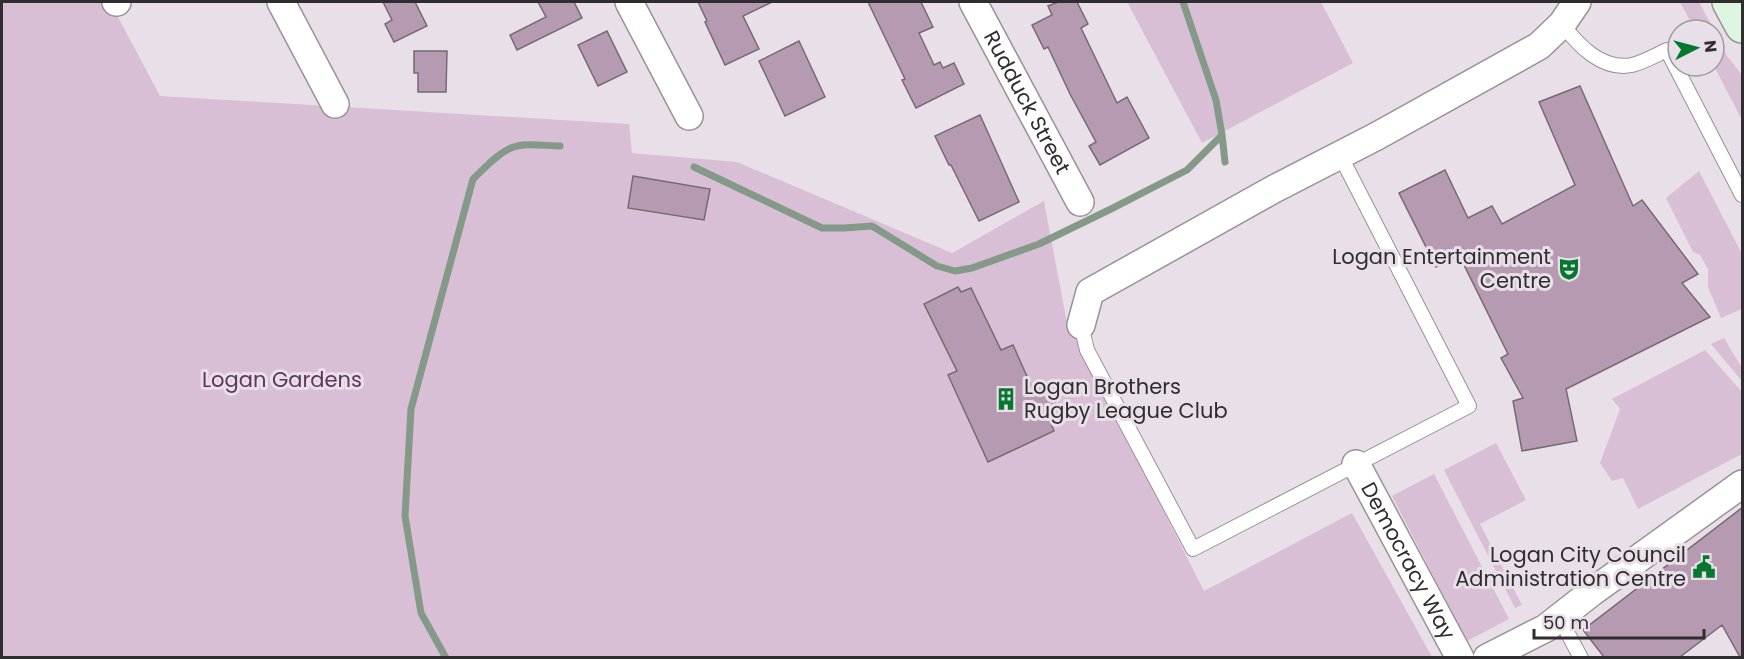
<svg xmlns="http://www.w3.org/2000/svg" width="1744" height="659" viewBox="0 0 1744 659" font-family="Poppins,sans-serif">
  <style>
    .green { fill: #d9bfd5 }
    .lines { fill: none; stroke-linecap: round; stroke-linejoin: round }
    .stream { stroke: #859988; stroke-width: 7 }
    .building { fill: #b69ab2; stroke: #746b72; stroke-width: 1.5 }
    .service-casing { stroke: #9a9199; stroke-width: 16 }
    .minor-casing { stroke: #9a9199; stroke-width: 30 }
    .secondary-casing { stroke: #9a9199; stroke-width: 36 }
    .service { stroke: #fff; stroke-width: 14 }
    .minor { stroke: #fff; stroke-width: 27 }
    .secondary { stroke: #ddf5e1; stroke-width: 33 }
    .labels { text-anchor: middle; stroke-width: 6; stroke-linejoin: round; paint-order: stroke }
    .street-label { font-size: 21px; fill: #302d30; stroke: #e9dfe8 }
    .poi-label { font-size: 21px; fill: #302d30; stroke: #e9dfe8; text-anchor: end }
    .park-label { font-size: 21px; fill: #5f365a; stroke: #e9dfe8 }
  </style>
  <rect width="100%" height="100%" fill="#e9dfe8"/>
  <!-- green -->
  <path class="green" d="M2 2H110L160 96 629 124 632 153 737 162 952 253 1044 201 1066 318 1204 591 1352 513 1432 657H2Z
    M1127 2H1321L1353 63 1202 143Z
    M1680 2H1699L1714 30H1695Z
    M1714 31 1727 56 1742 75V120L1714 66Z
    M1699 171 1742 254V309L1721 318 1708 287V269L1700 255 1693 252 1666 198Z
    M1724 338 1742 368V381L1711 344Z
    M1705 350 1742 392V454L1638 509 1623 478 1612 481 1600 463 1620 409 1612 399Z
    M1496 443 1526 500 1480 524 1522 605 1515 608 1444 470Z
    M1434 474 1509 619 1467 641 1392 496Z"/>
  <g class="lines">
    <!-- stream -->
    <path class="stream" d="M1183 2 1216 100 1222 135 1225 162
      M694 167 822 228H844L872 226 937 266 955 271 972 268 1039 244 1111 209 1187 170 1222 135
      M446 658 421 613 405 516 411 409 473 179C484 169 497 154 511 148 525 142 545 146 560 146"/>
  </g>
  <!-- building -->
  <path class="building" d="M383 2H415L427 26 394 42 385 24 392 20Z
    M538 2H574L582 18 517 50 510 35 546 17Z
    M698 2H772L743 16 759 49 725 65 705 22 707 21Z
    M868 2H921L933 27 919 33 934 65 940 62 943 68 954 63 964 84 916 108 902 80 905 79Z
    M1058 2H1077L1088 24 1081 28 1117 103 1127 97 1149 138 1100 165 1089 146 1096 142 1070 94 1048 47 1044 49 1032 25 1052 15 1048 6Z
    M607 31 627 72 598 86 578 45Z
    M799 41 825 97 785 116 759 61Z
    M414 51H447L446 92H418V73H414Z
    M1580 86 1633 206 1642 200 1698 274 1682 283 1710 317 1566 389 1577 441 1522 451 1513 401 1523 398 1501 358 1508 354 1459 255 1436 267 1399 193 1445 170 1468 218 1492 206 1502 224 1575 185 1539 102Z
    M980 115 1019 202 979 221 951 165H949L935 136Z
    M633 176 710 189 704 220 628 208Z
    M958 287 961 292 971 288 1001 350 1013 345 1034 392 1047 386 1057 406 1045 411 1054 431 988 462 948 375 957 371 924 304Z
    M1743 507V657H1740L1722 625 1680 657H1604L1583 630Z"/>
  <g class="lines">
    <!-- service casing -->
    <g class="service-casing">
      <path id="service" d="M1562 24C1578 45 1602 71 1632 65 1644 62 1656 55 1667 50L1742 195
        M1081 325 1087 350 1193 549 1469 406 1340 155
        M1559 617 1581 658"/>
    </g>
    <!-- minor casing -->
    <g class="minor-casing">
      <g id="minor">
        <path d="M116 2H117"/>
        <path d="M281 2 335 104"/>
        <path d="M629 2 689 116"/>
        <path id="s1" d="M973 2 1080 202"/>
        <path d="M1081 325 1090 292 1274 189 1377 136 1539 46 1562 24 1577 2"/>
        <path id="s2" d="M1356 464 1460 658"/>
        <path d="M1487 658 1546 628 1592 592 1742 484"/>
      </g>
    </g>
    <!-- secondary casing -->
    <g class="secondary-casing">
      <path id="secondary" d="M1729 2 1742 26"/>
    </g>
    <!-- service -->
    <use href="#service" class="service"/>
    <!-- minor -->
    <use href="#minor" class="minor"/>
    <!-- secondary -->
    <use href="#secondary" class="secondary"/>
  </g>
  <!-- icons -->
  <defs>
    <g id="theatre-bare" transform="scale(1.8)"><path d="M-5-5.5Q0-4 5-5.5V0Q5 5 0 6Q-5 5-5 0ZM-3.3-2.5H-1v1.5H-3.3ZM1-2.5H3.3v1.5H1ZM-2.8 1Q0 5.5 2.8 1Z" fill="#03782e" stroke="#e9dfe8" stroke-width="2.5" paint-order="stroke"/></g>
    <g id="building-bare" transform="scale(1.8)"><path d="M-4-6H4V6H1V3H-1V6H-4ZM-2.5-4.3h1.7v1.8h-1.7ZM.8-4.3h1.7v1.8H.8ZM-2.5-1h1.7V.8h-1.7ZM.8-1h1.7V.8H.8Z" fill="#03782e" stroke="#e9dfe8" stroke-width="2.5" paint-order="stroke"/></g>
    <g id="civic-bare" transform="scale(1.8)"><path d="M-.6-6.5H3V-4.5H.6V-3L4-1V1h2V6H-6V1h2V-1L-.6-3ZM-1.2 2.5V6h2.4V2.5Z" fill="#03782e" stroke="#e9dfe8" stroke-width="2.5" paint-order="stroke"/></g>
  </defs>
  <g fill-rule="evenodd">
    <use href="#theatre-bare" x="1569" y="269"/>
    <use href="#building-bare" x="1006" y="399"/>
    <use href="#civic-bare" x="1704" y="567"/>
  </g>
  <g class="labels">
    <!-- street labels -->
    <g class="street-label">
      <text dy="7" stroke="none"><textPath href="#s1" startOffset="114">Rudduck Street</textPath></text>
      <text dy="7" stroke="none"><textPath href="#s2" startOffset="110">Democracy Way</textPath></text>
    </g>
    <!-- poi labels -->
    <g class="poi-label">
      <text x="1551" y="264">Logan Entertainment<tspan x="1551" dy="24">Centre</tspan></text>
      <text x="1024" y="394" text-anchor="start">Logan Brothers<tspan x="1024" dy="24">Rugby League Club</tspan></text>
      <text x="1686" y="562">Logan City Council<tspan x="1686" dy="24">Administration Centre</tspan></text>
    </g>
    <!-- park labels -->
    <g class="park-label">
      <text x="282" y="387">Logan Gardens</text>
    </g>
  </g>
  <!-- border -->
  <rect width="1744" height="659" fill="none" stroke="#302d30" stroke-width="6"/>
  <!-- north arrow -->
  <g transform="translate(1696 48) rotate(84)"><circle r="28" fill="#e9dfe8" stroke="#9f989e" stroke-width="1.5"/>
  <path d="M0-4.5L10 22L0 15L-10 22Z" fill="#03782e"/>
  <text y="-9" font-size="16" font-weight="bold" text-anchor="middle" fill="#302d30">N</text>
  </g>
  <!-- scale -->
  <path d="M1534 629v9h170v-9" fill="none" stroke="#302d30" stroke-width="3"/>
  <text x="1543" y="629" font-size="18" fill="#302d30" stroke="#e9dfe8" stroke-width="4.5" paint-order="stroke">50 m</text>
</svg>
